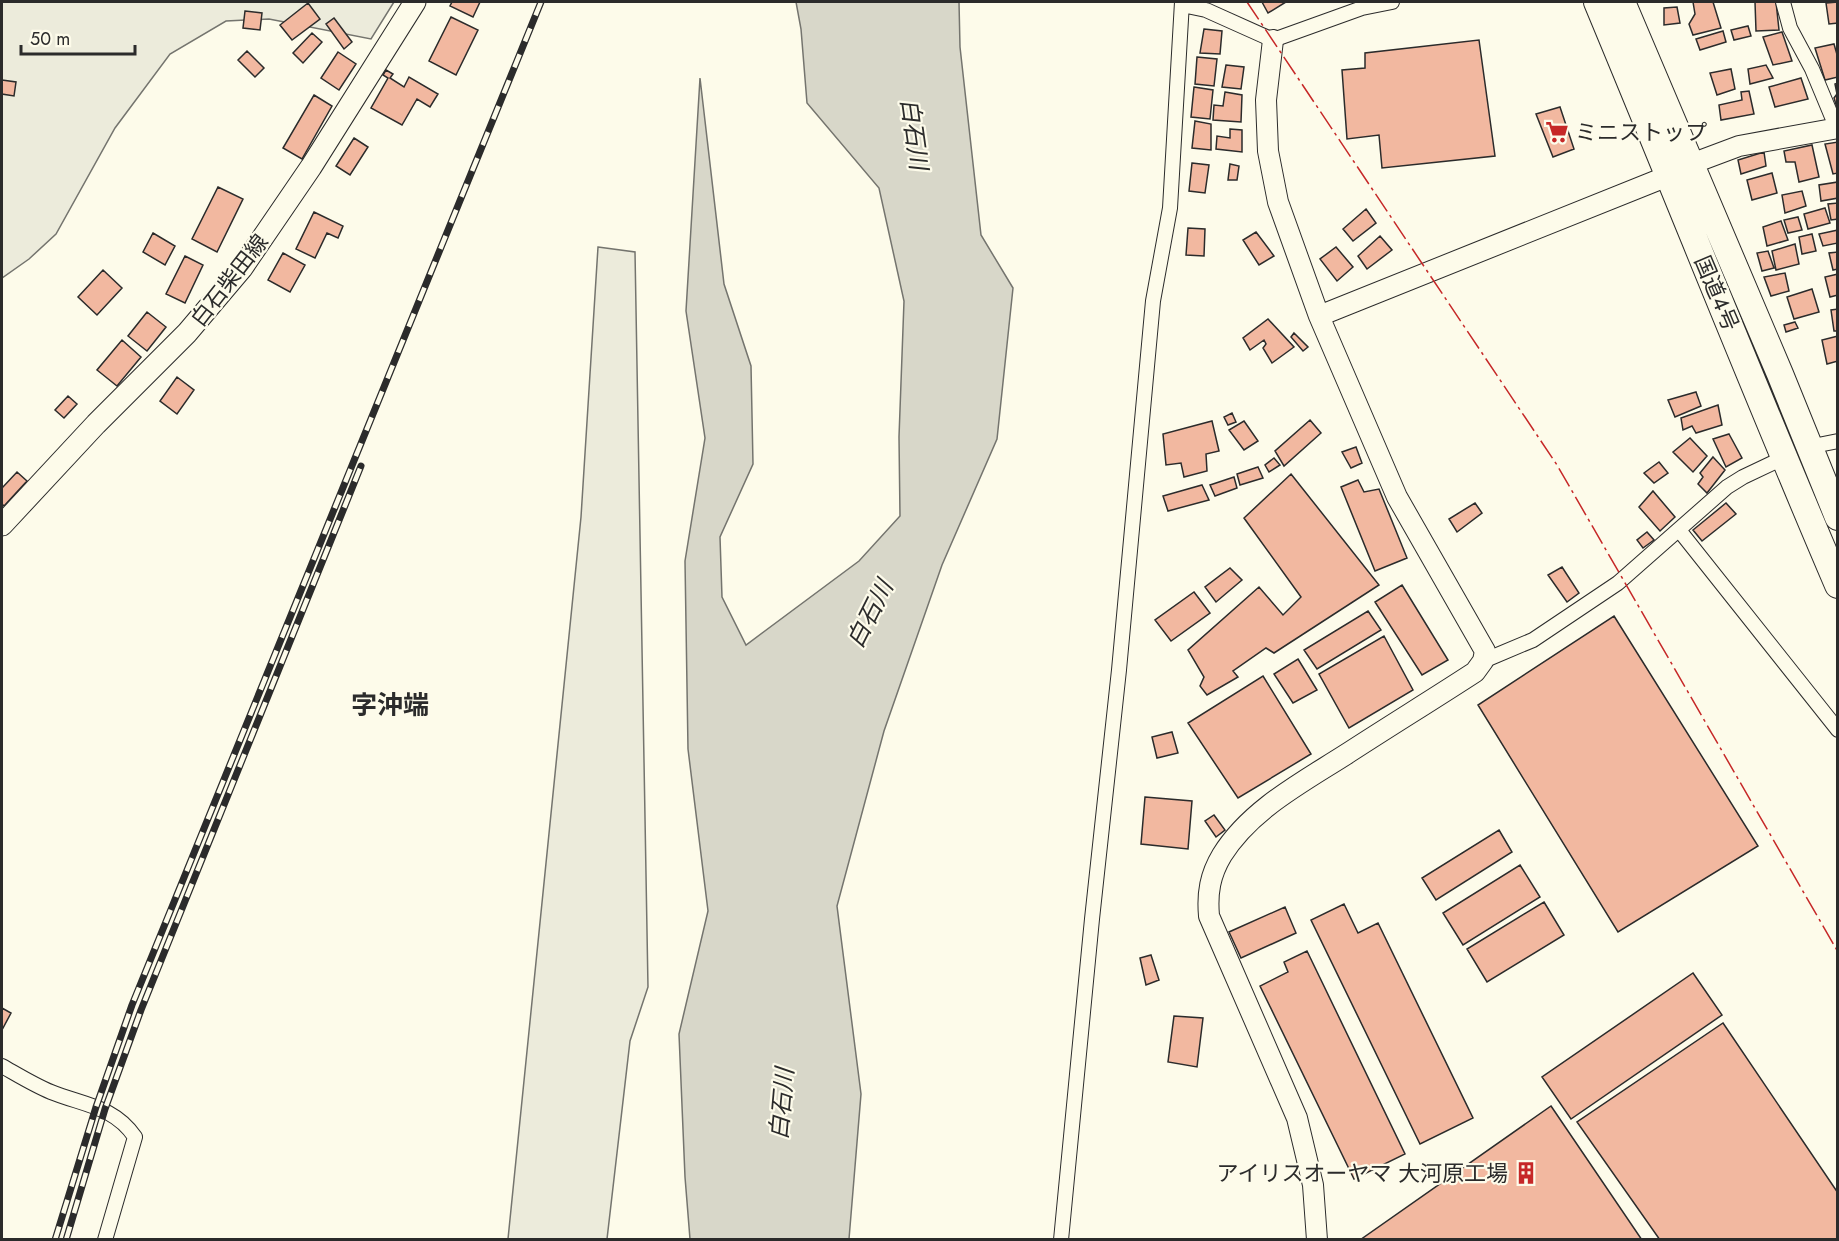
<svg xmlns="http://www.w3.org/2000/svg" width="1839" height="1241" viewBox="0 0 1839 1241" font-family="Jost,'Noto Sans JP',sans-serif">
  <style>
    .green { fill: #ecebdb; stroke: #74746e; stroke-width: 1.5 }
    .water { fill: #d8d7c9; stroke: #74746e; stroke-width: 1.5 }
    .building { fill: #f2b8a0; stroke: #2b2b2b; stroke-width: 1.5 }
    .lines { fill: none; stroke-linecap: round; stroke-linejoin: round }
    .street-casing { stroke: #2b2b2b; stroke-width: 16 }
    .secondary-casing { stroke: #2b2b2b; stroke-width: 22 }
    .primary-casing { stroke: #2b2b2b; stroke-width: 23 }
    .highway-casing { stroke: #2b2b2b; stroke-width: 28 }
    .street { stroke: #fdfbea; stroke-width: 14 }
    .secondary { stroke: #fdfbea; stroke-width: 20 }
    .primary { stroke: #fdfbea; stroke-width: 21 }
    .highway { stroke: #fdfbea; stroke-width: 26 }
    .rail-casing { stroke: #2b2b2b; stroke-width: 7 }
    .rail { stroke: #fdfbea; stroke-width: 4.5; stroke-dasharray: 14; stroke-linecap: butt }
    .power { stroke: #c62828; stroke-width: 1.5; stroke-dasharray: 21 4.5 3 4.5; stroke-linecap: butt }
    .labels { text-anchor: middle; stroke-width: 4.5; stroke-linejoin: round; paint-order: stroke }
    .poi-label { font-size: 22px; fill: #2b2b2b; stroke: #fdfbea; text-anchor: start }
    .street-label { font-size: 22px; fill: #2b2b2b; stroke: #fdfbea }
    .water-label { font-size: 24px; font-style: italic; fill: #2b2b2b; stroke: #fdfbea }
    .quarter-label { font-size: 26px; font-weight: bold; fill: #2b2b2b; stroke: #fdfbea }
  </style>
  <rect width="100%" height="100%" fill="#fdfbea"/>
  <!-- green -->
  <path class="green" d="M2 2H394L371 39 269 19 226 21 170 54 115 128 56 234 29 259 2 278Z
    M598 247 635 252 648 987 630 1041 607 1239H508L581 517Z"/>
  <!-- water -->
  <path class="water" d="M796 2H959L960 47 981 235 1013 288 997 439 942 565 884 731 837 906 861 1094 849 1239H690L685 1177 679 1034 708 911 688 749 685 561 705 438 686 311 700 78 724 284 751 366 753 464 720 537 722 597 746 645 859 561 900 516 899 437 904 301 879 188 807 103 801 29Z"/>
  <!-- building -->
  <path class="building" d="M452 2H480L473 17 450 6Z
    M1262 2H1286L1268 13Z
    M1693 2H1713L1721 28 1693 35 1689 24 1695 14Z
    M1755 2H1776L1779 30 1756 31Z
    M1838 2V23L1829 24 1826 3Z
    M308 3 320 19 292 40 280 25Z
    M1677 7 1680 23 1664 25V8Z
    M245 11 262 13 260 30 243 28Z
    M451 17 478 30 456 75 429 61Z
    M334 18 352 42 344 49 326 24Z
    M1748 26 1751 36 1734 40 1731 30Z
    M1204 29 1222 31 1220 54 1200 53Z
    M1723 31 1726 42 1700 50 1696 39Z
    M1782 32 1792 61 1773 65 1763 37Z
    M312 33 322 42 303 63 293 53Z
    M1479 40 1495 156 1382 168 1379 135 1347 139 1342 70 1365 68V53Z
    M1834 44 1838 58V77L1825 80 1815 48Z
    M247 51 264 68 255 77 238 60Z
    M338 52 356 64 339 90 321 78Z
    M1197 57 1217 59 1214 86 1195 84Z
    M1226 65 1244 67 1241 89 1222 87Z
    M1766 65 1773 78 1750 84 1748 69Z
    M1731 69 1735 89 1717 95 1710 73Z
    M386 70 393 74 390 78 404 87 409 77 438 94 430 107 417 99 402 125 371 108 388 78 383 75Z
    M1801 78 1808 99 1775 107 1769 87Z
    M2 80 16 82 14 96 2 94Z
    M1838 83V111L1834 98 1837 94 1835 84Z
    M1194 87 1213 90 1210 119 1191 117Z
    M1749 91 1754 114 1721 120 1719 105 1742 100 1741 92Z
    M1225 92 1242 95 1241 122 1213 120 1214 105 1223 106Z
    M314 95 332 106 302 159 283 148Z
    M1560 107 1574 149 1553 157 1536 114Z
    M1195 121 1211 124V150L1192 148Z
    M1230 129 1242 130V152L1216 149 1217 136 1230 138Z
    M354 138 368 147 350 175 336 166Z
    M1838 142V173L1833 174 1825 144Z
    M1812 145 1819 177 1799 182 1795 162H1786L1784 151Z
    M1764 152 1766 166 1741 174 1738 160Z
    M1192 163 1209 165 1205 193 1189 191Z
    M1230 164 1239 166 1237 180H1228Z
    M1772 173 1777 193 1752 200 1747 180Z
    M1838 182V198L1821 201 1819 185Z
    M218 187 243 199 217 252 192 239Z
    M1802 191 1806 206 1785 213 1782 195Z
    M1838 203V219L1831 220 1828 204Z
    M1825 208 1830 223 1808 229 1804 214Z
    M1366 209 1376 223 1353 241 1343 229Z
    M314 212 343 226 338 238 327 233 315 258 296 249Z
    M1798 217 1802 230 1788 233 1784 220Z
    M1781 221 1788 240 1767 246 1763 227Z
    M1188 228 1205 229 1204 256 1186 255Z
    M1838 230V243L1823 246 1819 234Z
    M1256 232 1274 256 1259 265 1243 240Z
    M153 233 175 246 165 265 143 252Z
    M1812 234 1816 251 1802 254 1799 237Z
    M1380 236 1392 250 1367 269 1358 256Z
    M1795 244 1799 264 1776 270 1772 251Z
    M1336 247 1353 267 1337 281 1320 259Z
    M1768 251 1774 268 1762 271 1757 253Z
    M1838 252V269L1833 270 1829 253Z
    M283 253 305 265 290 292 268 280Z
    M185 256 203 265 185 303 166 294Z
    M103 270 122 288 97 315 78 297Z
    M1785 273 1789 291 1771 296 1764 277Z
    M1838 274V295L1830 297 1825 277Z
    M1812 289 1819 312 1794 319 1787 297Z
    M1838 309V331H1834L1831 310Z
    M147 312 166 327 147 351 128 336Z
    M1268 319 1294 347 1272 363 1263 348 1266 344 1264 340 1250 350 1243 338Z
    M1795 322 1798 328 1786 332 1784 325Z
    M1294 333 1308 347 1303 351 1291 337Z
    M1838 336V361L1827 364 1822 340Z
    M122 340 141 357 117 386 97 370Z
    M177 377 194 390 177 414 160 401Z
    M1696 392 1701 406 1675 417 1668 400Z
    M68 396 77 404 64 418 55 410Z
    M1718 405 1722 425 1696 433 1692 426 1683 430 1681 418Z
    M1232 413 1236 422 1228 425 1224 417Z
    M1310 420 1321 433 1284 466 1275 451Z
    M1212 421 1219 451 1206 454 1207 471 1184 477 1181 463 1166 465 1163 434Z
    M1244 421 1258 441 1244 450 1229 430Z
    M1729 434 1742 458 1726 467 1713 439Z
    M1690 438 1707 456 1693 472 1673 452Z
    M1356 447 1362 463 1351 468 1342 452Z
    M1713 457 1725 470 1707 493 1698 484 1703 477 1700 473Z
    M1274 458 1280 465 1269 472 1265 465Z
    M1659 462 1668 473 1654 483 1644 473Z
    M1258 467 1263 478 1240 485 1237 474Z
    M17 472 27 481 4 506 2 504V488Z
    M1291 474 1379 585 1274 653 1266 648 1233 671 1238 677 1207 695 1200 686 1204 677 1188 650 1259 587 1283 615 1301 597 1244 518Z
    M1234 477 1237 488 1215 496 1210 485Z
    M1358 480 1364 492 1379 489 1407 558 1375 571 1341 487Z
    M1202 485 1209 500 1168 511 1163 496Z
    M1653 491 1675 517 1660 531 1639 507Z
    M1475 503 1482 513 1457 532 1449 519Z
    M1726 503 1736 514 1702 541 1693 530Z
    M1647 532 1654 540 1643 548 1637 540Z
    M1562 567 1579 593 1567 602 1548 575Z
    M1230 568 1242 580 1216 602 1205 587Z
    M1402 585 1448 660 1422 675 1375 602Z
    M1194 592 1210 613 1171 641 1155 620Z
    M1368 611 1381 630 1317 669 1304 650Z
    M1614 616 1758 846 1618 932 1478 705Z
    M1384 636 1413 690 1349 728 1319 674Z
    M1298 659 1317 690 1293 703 1274 674Z
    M1263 676 1311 754 1238 798 1188 723Z
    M1172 732 1178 753 1157 758 1152 737Z
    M1145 797 1192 801 1188 849 1141 844Z
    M1214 815 1225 830 1216 837 1205 821Z
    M1499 830 1512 852 1436 900 1422 878Z
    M1520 865 1540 897 1463 945 1443 913Z
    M1544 902 1564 935 1487 982 1467 949Z
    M1344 904 1358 933 1378 923 1473 1118 1420 1144 1311 920Z
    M1285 907 1296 933 1241 958 1229 932Z
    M1307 951 1405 1154 1354 1179 1260 986 1288 972 1284 962Z
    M1151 955 1159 980 1146 985 1140 958Z
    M1693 973 1722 1015 1571 1119 1542 1077Z
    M2 1008 11 1013 2 1030Z
    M1174 1016 1203 1018 1197 1067 1168 1062Z
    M1723 1023 1838 1193V1240H1660L1577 1122Z
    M1551 1106 1642 1240H1360Z"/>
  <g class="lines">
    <!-- street casing -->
    <g class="street-casing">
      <path id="street" d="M1783 2 1790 28 1812 69 1837 129
        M1182 5 1206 10 1273 40 1362 8 1392 2
        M1808 447 1838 441
        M1679 530 1838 730
        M1483 661 1533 640 1618 583 1727 487 1743 477 1783 458
        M2 1066C18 1075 34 1085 51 1092 83 1105 114 1106 135 1137L105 1240
        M1061 1240 1092 919 1119 670 1153 301 1170 208 1182 2"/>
    </g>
    <!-- secondary casing -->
    <g class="secondary-casing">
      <path id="secondary" d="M1273 40 1266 100 1268 151 1278 202 1319 316 1397 497 1485 651 1483 661 1475 672C1432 700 1388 727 1345 755 1301 783 1250 810 1222 855 1210 875 1207 893 1209 916L1297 1118 1313 1185 1317 1240
        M1319 316 1668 176 1691 164 1739 146 1838 128"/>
    </g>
    <!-- primary casing -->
    <g class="primary-casing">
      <path id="primary" d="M2 525 96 424 187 333 242 268 311 167 415 2"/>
    </g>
    <!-- highway casing -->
    <g class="highway-casing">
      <path id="highway" d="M1597 2C1678 196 1755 392 1838 585
        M1622 2 1780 374 1838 517"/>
    </g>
    <!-- street -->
    <use href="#street" class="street"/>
    <!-- secondary -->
    <use href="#secondary" class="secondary"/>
    <!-- primary -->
    <use href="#primary" class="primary"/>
    <!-- highway -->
    <use href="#highway" class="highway"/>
    <!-- rail casing -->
    <g class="rail-casing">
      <path id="rail" d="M55 1240 96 1107 132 1005 541 2
        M66 1240 105 1109 141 1010 361 466"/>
    </g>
    <!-- rail -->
    <use href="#rail" class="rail"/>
    <!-- power -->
    <path class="power" d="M1247 2 1557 465 1838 952"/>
  </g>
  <!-- icons -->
  <defs>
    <g id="supermarket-bare" transform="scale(1.8)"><path d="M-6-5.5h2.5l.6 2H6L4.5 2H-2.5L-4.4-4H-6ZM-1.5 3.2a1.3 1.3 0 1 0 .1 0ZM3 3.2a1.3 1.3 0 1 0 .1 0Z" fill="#c62828" stroke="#fdfbea" stroke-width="2.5" paint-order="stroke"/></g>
    <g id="building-bare" transform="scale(1.8)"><path d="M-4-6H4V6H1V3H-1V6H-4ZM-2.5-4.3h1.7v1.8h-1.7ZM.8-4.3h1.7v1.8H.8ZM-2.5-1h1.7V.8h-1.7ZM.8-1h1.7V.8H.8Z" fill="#c62828" stroke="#fdfbea" stroke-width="2.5" paint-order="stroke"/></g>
  </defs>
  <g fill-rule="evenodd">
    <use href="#supermarket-bare" x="1557" y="132"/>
    <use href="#building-bare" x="1526" y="1173"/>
  </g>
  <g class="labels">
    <!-- poi labels -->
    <g class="poi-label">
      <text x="1575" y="140">ミニストップ</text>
      <text x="1508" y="1181" text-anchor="end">アイリスオーヤマ 大河原工場</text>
    </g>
    <!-- street labels -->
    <g class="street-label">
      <text transform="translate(229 280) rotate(-52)" y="8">白石柴田線</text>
      <text transform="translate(1717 293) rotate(67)" y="8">国道4号</text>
    </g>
    <!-- water labels -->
    <g class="water-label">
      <text transform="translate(914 134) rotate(82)" y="8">白石川</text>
      <text transform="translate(870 614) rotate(-63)" y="8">白石川</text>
      <text transform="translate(782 1104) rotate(-85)" y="8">白石川</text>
    </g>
    <!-- quarter labels -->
    <g class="quarter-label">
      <text x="390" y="714">字沖端</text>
    </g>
  </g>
  <!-- border -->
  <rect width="1839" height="1241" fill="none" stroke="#2b2b2b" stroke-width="6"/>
  <!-- scale -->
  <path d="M21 45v9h114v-9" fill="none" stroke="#2b2b2b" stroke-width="3"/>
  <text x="30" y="45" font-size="18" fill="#2b2b2b" stroke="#fdfbea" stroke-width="4.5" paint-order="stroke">50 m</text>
</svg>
